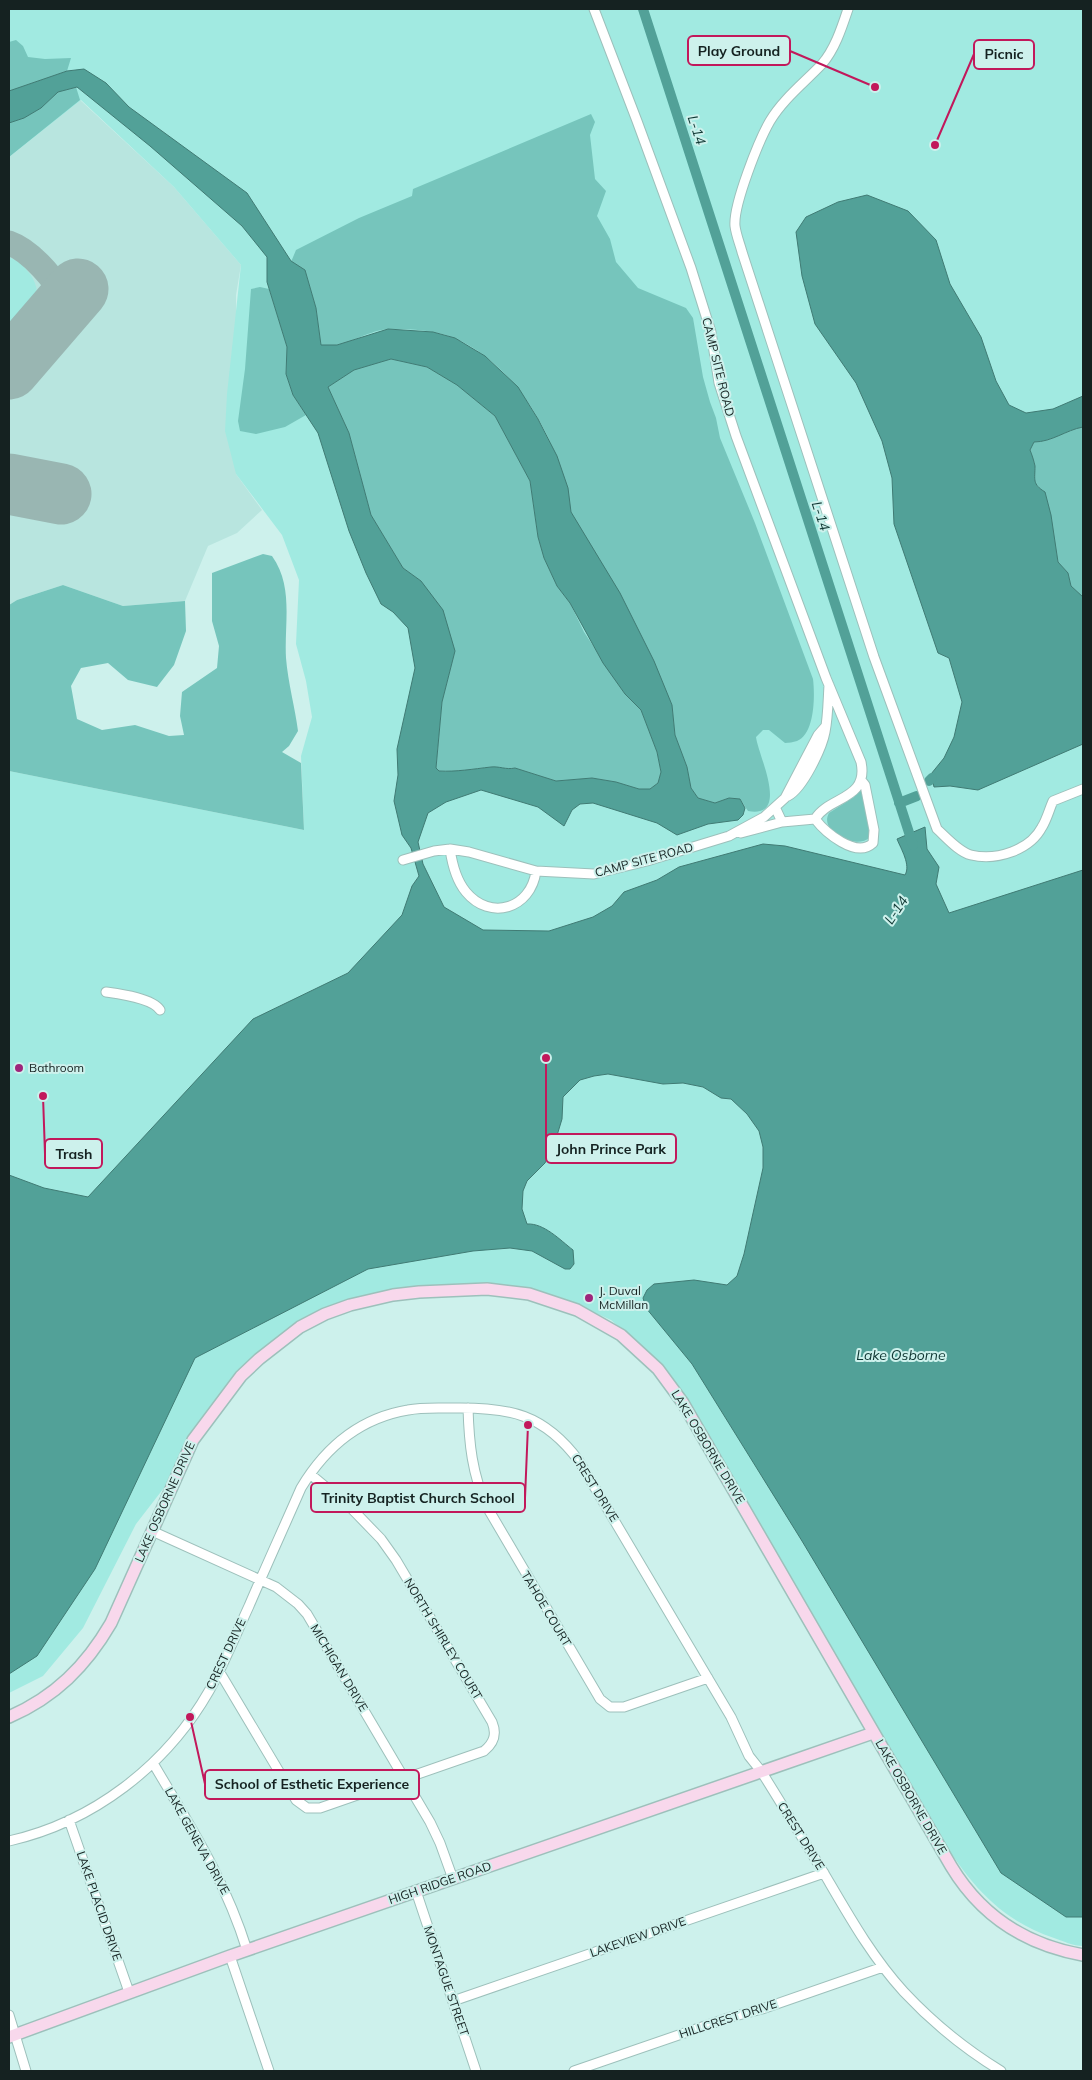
<svg xmlns="http://www.w3.org/2000/svg" width="1092" height="2080" viewBox="0 0 1092 2080" font-family="Mulish,sans-serif">
  <style>
    .built { fill: #b8e5df }
    .green { fill: #a1eae1 }
    .forest { fill: #76c5bc }
    .water { fill: #52a198; stroke: #407b74; fill-rule: evenodd }
    .lines { fill: none; stroke-linecap: round; stroke-linejoin: round }
    .canal { stroke: #52a198; stroke-width: 10 }
    .taxiway { stroke: #99b6b2; stroke-width: 25 }
    .runway { stroke: #99b6b2; stroke-width: 61 }
    .street-casing { stroke: #9dc0bb; stroke-width: 11 }
    .secondary-casing { stroke: #9dc0bb; stroke-width: 14 }
    .street { stroke: #fff; stroke-width: 9 }
    .secondary { stroke: #f8d8ec; stroke-width: 11 }
    .poi-dot { fill: #9e247b; stroke: #cdf1ec; stroke-width: 2 }
    .labels { text-anchor: middle; stroke-width: 4; stroke-linejoin: round; paint-order: stroke }
    .street-label { font-size: 12px; fill: #152221; stroke: #cdf1ec }
    .poi-label { font-size: 12px; fill: #152221; stroke: #cdf1ec; text-anchor: start }
    .water-label { font-size: 14px; font-style: italic; fill: #0f3632; stroke: #cdf1ec }
    .leader { fill: none; stroke: #c2185b; stroke-width: 2 }
    .callout-dot { fill: #c2185b; stroke: #cdf1ec; stroke-width: 2 }
    .callout { fill: #cdf1ec; stroke: #c2185b; stroke-width: 2 }
    .callout-label { font-size: 14px; text-anchor: middle; font-weight: bold; fill: #152221 }
  </style>
  <rect width="100%" height="100%" fill="#cdf1ec"/>
  <!-- built -->
  <path class="built" d="M80 100 174 187 241 265 236 295V474L262 510 237 533 208 546 185 601 123 606 63 585 17 600 9 605V157Z"/>
  <!-- green -->
  <path class="green" d="M9 9H1083V1946C1073 1946 1063 1941 1054 1938 997 1919 967 1880 937 1831L647 1351 611 1320 577 1305 445 1287 319 1313 261 1351 227 1384 177 1471 136 1524 83 1628 43 1676 9 1693V771L304 830 301 756 312 717 306 681 296 644 299 580 282 535 236 474 225 431 227 394 241 265 174 187 81 100 9 157Z
    M9 257C17 260 25 267 30 274 49 302 26 319 9 339Z"/>
  <!-- forest -->
  <path class="forest" d="M16 40 23 46 28 57 45 59 71 58 67 71 9 91V42Z
    M76 87 80 100 9 157V123L24 118 41 108 58 92Z
    M591 114 595 122 590 135 595 179 606 191 597 216 610 239 616 262 638 288 686 308 693 318 703 377 710 402 716 418 720 438 755 523 813 679C815 695 815 734 797 741 793 742 789 743 785 743L769 730H763L756 737C758 755 791 819 748 811L740 799 729 798 715 803 698 798 691 788 687 767 675 735 672 705 571 512C562 446 518 365 454 338 435 330 412 329 391 329 367 329 344 350 321 345L316 308 305 270 291 262 296 250 359 218 412 196 413 189Z
    M260 287 269 289 287 347 286 374 293 395 306 415 285 427 256 434 240 431 238 421 245 369 251 289Z
    M391 359 427 367 457 385 495 416 530 481 538 537 544 558 557 586 570 603 584 632 625 694 641 710 657 752 661 772 658 783 650 789H639L616 782 593 778 556 781 515 768C506 770 499 766 491 767 473 769 456 772 439 771L436 768 442 702 455 651 421 581 403 568 371 515 349 433 328 387 354 370Z
    M1083 427V597L1071 586 1068 573 1058 562 1054 540 1039 488 1033 480 1035 464 1030 450 1034 442C1052 442 1066 430 1083 427Z
    M263 554 272 556C294 587 284 623 286 658 288 683 295 707 298 731L289 746 282 752 301 763 304 830 9 771V605L17 600 63 585 123 606 185 601 186 631 174 665 157 687 128 680 108 663 81 668 71 686 77 719 102 730 135 725 169 736 184 735 180 716 182 692 217 668 219 646 212 621V573Z
    M862 788 870 837C857 851 818 832 829 813L854 797Z"/>
  <!-- water -->
  <path class="water" d="M84 69 106 83 129 107 247 193 291 261 305 270 316 308 321 345H337L388 329 433 332 455 338 485 356 518 387 538 419 557 456 568 488 571 512 620 593 654 661 672 705 675 735 687 767 691 788 698 798 715 803 729 798 740 799 745 808 743 815 738 820 708 824 677 835 657 823 593 803 580 804 572 810 564 826 538 807 481 790 446 802 428 813 418 842 423 864 444 907 483 930 549 931 593 917 612 906 624 892 657 880 679 867 763 844 785 846 905 875C911 865 901 849 897 839L925 827 927 849 939 867 936 884 949 913 1083 870V1917H1066L1001 1873 802 1541 692 1364 646 1308 643 1298 647 1290 654 1284 694 1280 727 1285 737 1276 744 1254 763 1168V1147L759 1131 747 1114 731 1099 721 1098 703 1087 683 1083 663 1084 608 1074 594 1076 580 1080 563 1097 562 1119 555 1142 545 1163 527 1181 523 1191 522 1209 527 1224C544 1223 560 1240 573 1250L574 1264 570 1269H565L532 1251 510 1248 473 1251 368 1269 195 1358 95 1569 37 1656 9 1674V1175L44 1188 88 1197 253 1019 348 973 402 915 412 886 419 876 411 848 402 835 394 801 398 775 397 749 415 668 408 628 393 612 381 604 366 573 349 531 318 433 293 395 286 374 287 347 267 282V257L242 226 150 146 77 87 58 92 41 108 24 118 9 123V91L67 71ZM391 359 427 367 457 385 495 416 530 481 538 537 544 558 557 586 570 603 603 663 625 694 641 710 657 752 661 772 658 783 650 789H639L616 782 592 778 556 781 515 768C506 770 499 766 491 767 473 769 456 772 439 771L436 768 442 702 455 651 443 610 421 581 403 568 371 515 349 433 328 387 354 370Z
    M867 195 908 211 936 240 950 284 981 337 996 381 1009 405 1026 413 1053 409 1083 396V427C1066 430 1052 442 1034 442L1030 450C1032 455 1034 461 1035 466 1035 480 1032 484 1045 492L1051 515 1058 562 1068 573 1071 586 1083 597V744L978 790 950 786 934 787 931 774 944 758 954 737 962 702 949 658 938 653 894 524 892 478 882 441 856 383 815 324 802 276 796 232 806 217 838 202Z"/>
  <g class="lines">
    <!-- canal -->
    <path class="canal" d="M643 9 913 845
      M929 781 932 778
      M899 803 917 796"/>
    <!-- taxiway -->
    <path class="taxiway" d="M9 243C32 251 55 281 68 301"/>
    <!-- runway -->
    <path class="runway" d="M9 369 78 289
      M9 484 61 494"/>
    <!-- street casing -->
    <g class="street-casing">
      <path id="street" d="M594 9 637 121 691 268 711 332 719 383 736 436 826 678 861 762C869 800 829 796 815 819
        M848 9C842 27 835 49 822 64 805 82 783 99 770 121 759 140 733 205 735 226 736 235 740 244 742 252L874 657 937 829C947 838 959 852 971 855 997 861 1030 850 1042 827 1047 819 1049 810 1053 801L1083 789
        M788 796C803 788 822 748 825 732 828 717 828 701 829 685
        M775 807 782 822 815 819C825 832 856 859 873 843L874 830 865 785 861 780
        M741 833 782 822
        M450 849C452 863 456 880 466 892 490 921 531 909 536 871
        M403 860 434 851 450 849 469 852 536 871 594 874 647 861 729 836 764 817 785 798 818 735 825 727
        M106 992C120 994 152 998 160 1010
        M468 1408C469 1443 472 1474 487 1507L600 1699 610 1707H624L708 1678
        M152 1531 276 1587 298 1604 307 1614 430 1822 440 1843 453 1879
        M219 1671 296 1800 307 1808H320L484 1751C494 1743 497 1734 492 1722L396 1560 381 1539 351 1508 310 1474
        M153 1763C190 1826 225 1879 247 1950
        M69 1820 129 1992
        M9 1841C93 1822 166 1766 209 1691 224 1664 236 1634 249 1606 266 1566 284 1527 301 1488 325 1448 360 1418 408 1410 422 1407 438 1408 453 1408 510 1407 544 1414 579 1461L731 1717 749 1756 761 1771C783 1806 804 1841 825 1875 849 1916 872 1957 904 1992 933 2023 965 2049 1001 2071
        M416 1891 476 2071
        M230 1956 269 2071
        M453 2001 824 1873
        M9 2015 26 2071
        M574 2071 731 2017 762 2009 883 1967"/>
    </g>
    <!-- secondary casing -->
    <g class="secondary-casing">
      <path id="secondary" d="M9 1717C55 1697 86 1666 111 1623L193 1440 241 1376 259 1359 300 1327 325 1314 350 1305 393 1295 419 1292 487 1289 529 1294 577 1310 621 1335 658 1369 683 1403 951 1866C981 1916 1027 1945 1083 1955
        M9 2037 230 1956 873 1733"/>
    </g>
    <!-- street -->
    <use href="#street" class="street"/>
    <!-- secondary -->
    <use href="#secondary" class="secondary"/>
  </g>
  <!-- markers -->
  <g class="poi-dot">
    <circle cx="19" cy="1068" r="5"/>
    <circle cx="589" cy="1298" r="5"/>
  </g>
  <g class="labels">
    <!-- street labels -->
    <g class="street-label">
      <text transform="translate(718 367) rotate(76)" y="4">CAMP SITE ROAD</text>
      <text transform="translate(644 860) rotate(-15)" y="4">CAMP SITE ROAD</text>
      <text transform="translate(708 1447) rotate(59)" y="4">LAKE OSBORNE DRIVE</text>
      <text transform="translate(595 1488) rotate(58)" y="4">CREST DRIVE</text>
      <text transform="translate(165 1502) rotate(-66)" y="4">LAKE OSBORNE DRIVE</text>
      <text transform="translate(546 1609) rotate(59)" y="4">TAHOE COURT</text>
      <text transform="translate(443 1639) rotate(59)" y="4">NORTH SHIRLEY COURT</text>
      <text transform="translate(226 1654) rotate(-65)" y="4">CREST DRIVE</text>
      <text transform="translate(339 1668) rotate(59)" y="4">MICHIGAN DRIVE</text>
      <text transform="translate(911 1797) rotate(60)" y="4">LAKE OSBORNE DRIVE</text>
      <text transform="translate(801 1836) rotate(58)" y="4">CREST DRIVE</text>
      <text transform="translate(197 1841) rotate(61)" y="4">LAKE GENEVA DRIVE</text>
      <text transform="translate(440 1883) rotate(-19)" y="4">HIGH RIDGE ROAD</text>
      <text transform="translate(99 1906) rotate(71)" y="4">LAKE PLACID DRIVE</text>
      <text transform="translate(638 1937) rotate(-19)" y="4">LAKEVIEW DRIVE</text>
      <text transform="translate(446 1981) rotate(71)" y="4">MONTAGUE STREET</text>
      <text transform="translate(728 2019) rotate(-18)" y="4">HILLCREST DRIVE</text>
    </g>
    <!-- poi labels -->
    <g class="poi-label">
      <text x="29" y="1072">Bathroom</text>
      <text x="599" y="1295">J. Duval<tspan x="599" dy="14">McMillan</tspan></text>
    </g>
    <!-- water labels -->
    <g class="water-label">
      <text transform="translate(697 130) rotate(72)" y="5">L-14</text>
      <text transform="translate(821 516) rotate(72)" y="5">L-14</text>
      <text transform="translate(896 910) rotate(-56)" y="5">L-14</text>
      <text x="901" y="1360">Lake Osborne</text>
    </g>
  </g>
  <!-- callouts -->
  <path class="leader" d="M875 87L790 51M935 145L974 54M546 1058L546 1149M43 1096L45 1154M528 1425L525 1498M190 1717L205 1784"/>
  <g class="callout-dot">
    <circle cx="875" cy="87" r="5"/>
    <circle cx="935" cy="145" r="5"/>
    <circle cx="546" cy="1058" r="5"/>
    <circle cx="43" cy="1096" r="5"/>
    <circle cx="528" cy="1425" r="5"/>
    <circle cx="190" cy="1717" r="5"/>
  </g>
  <g class="callout">
    <rect x="688" y="36" width="102" height="29" rx="5"/>
    <rect x="974" y="40" width="60" height="29" rx="5"/>
    <rect x="546" y="1134" width="130" height="29" rx="5"/>
    <rect x="45" y="1139" width="57" height="29" rx="5"/>
    <rect x="311" y="1483" width="214" height="29" rx="5"/>
    <rect x="205" y="1770" width="214" height="29" rx="5"/>
  </g>
  <g class="callout-label">
    <text x="739" y="56">Play Ground</text>
    <text x="1004" y="59">Picnic</text>
    <text x="611" y="1154">John Prince Park</text>
    <text x="74" y="1159">Trash</text>
    <text x="418" y="1503">Trinity Baptist Church School</text>
    <text x="312" y="1789">School of Esthetic Experience</text>
  </g>
  <!-- border -->
  <rect width="1092" height="2080" fill="none" stroke="#152221" stroke-width="20"/>
</svg>
